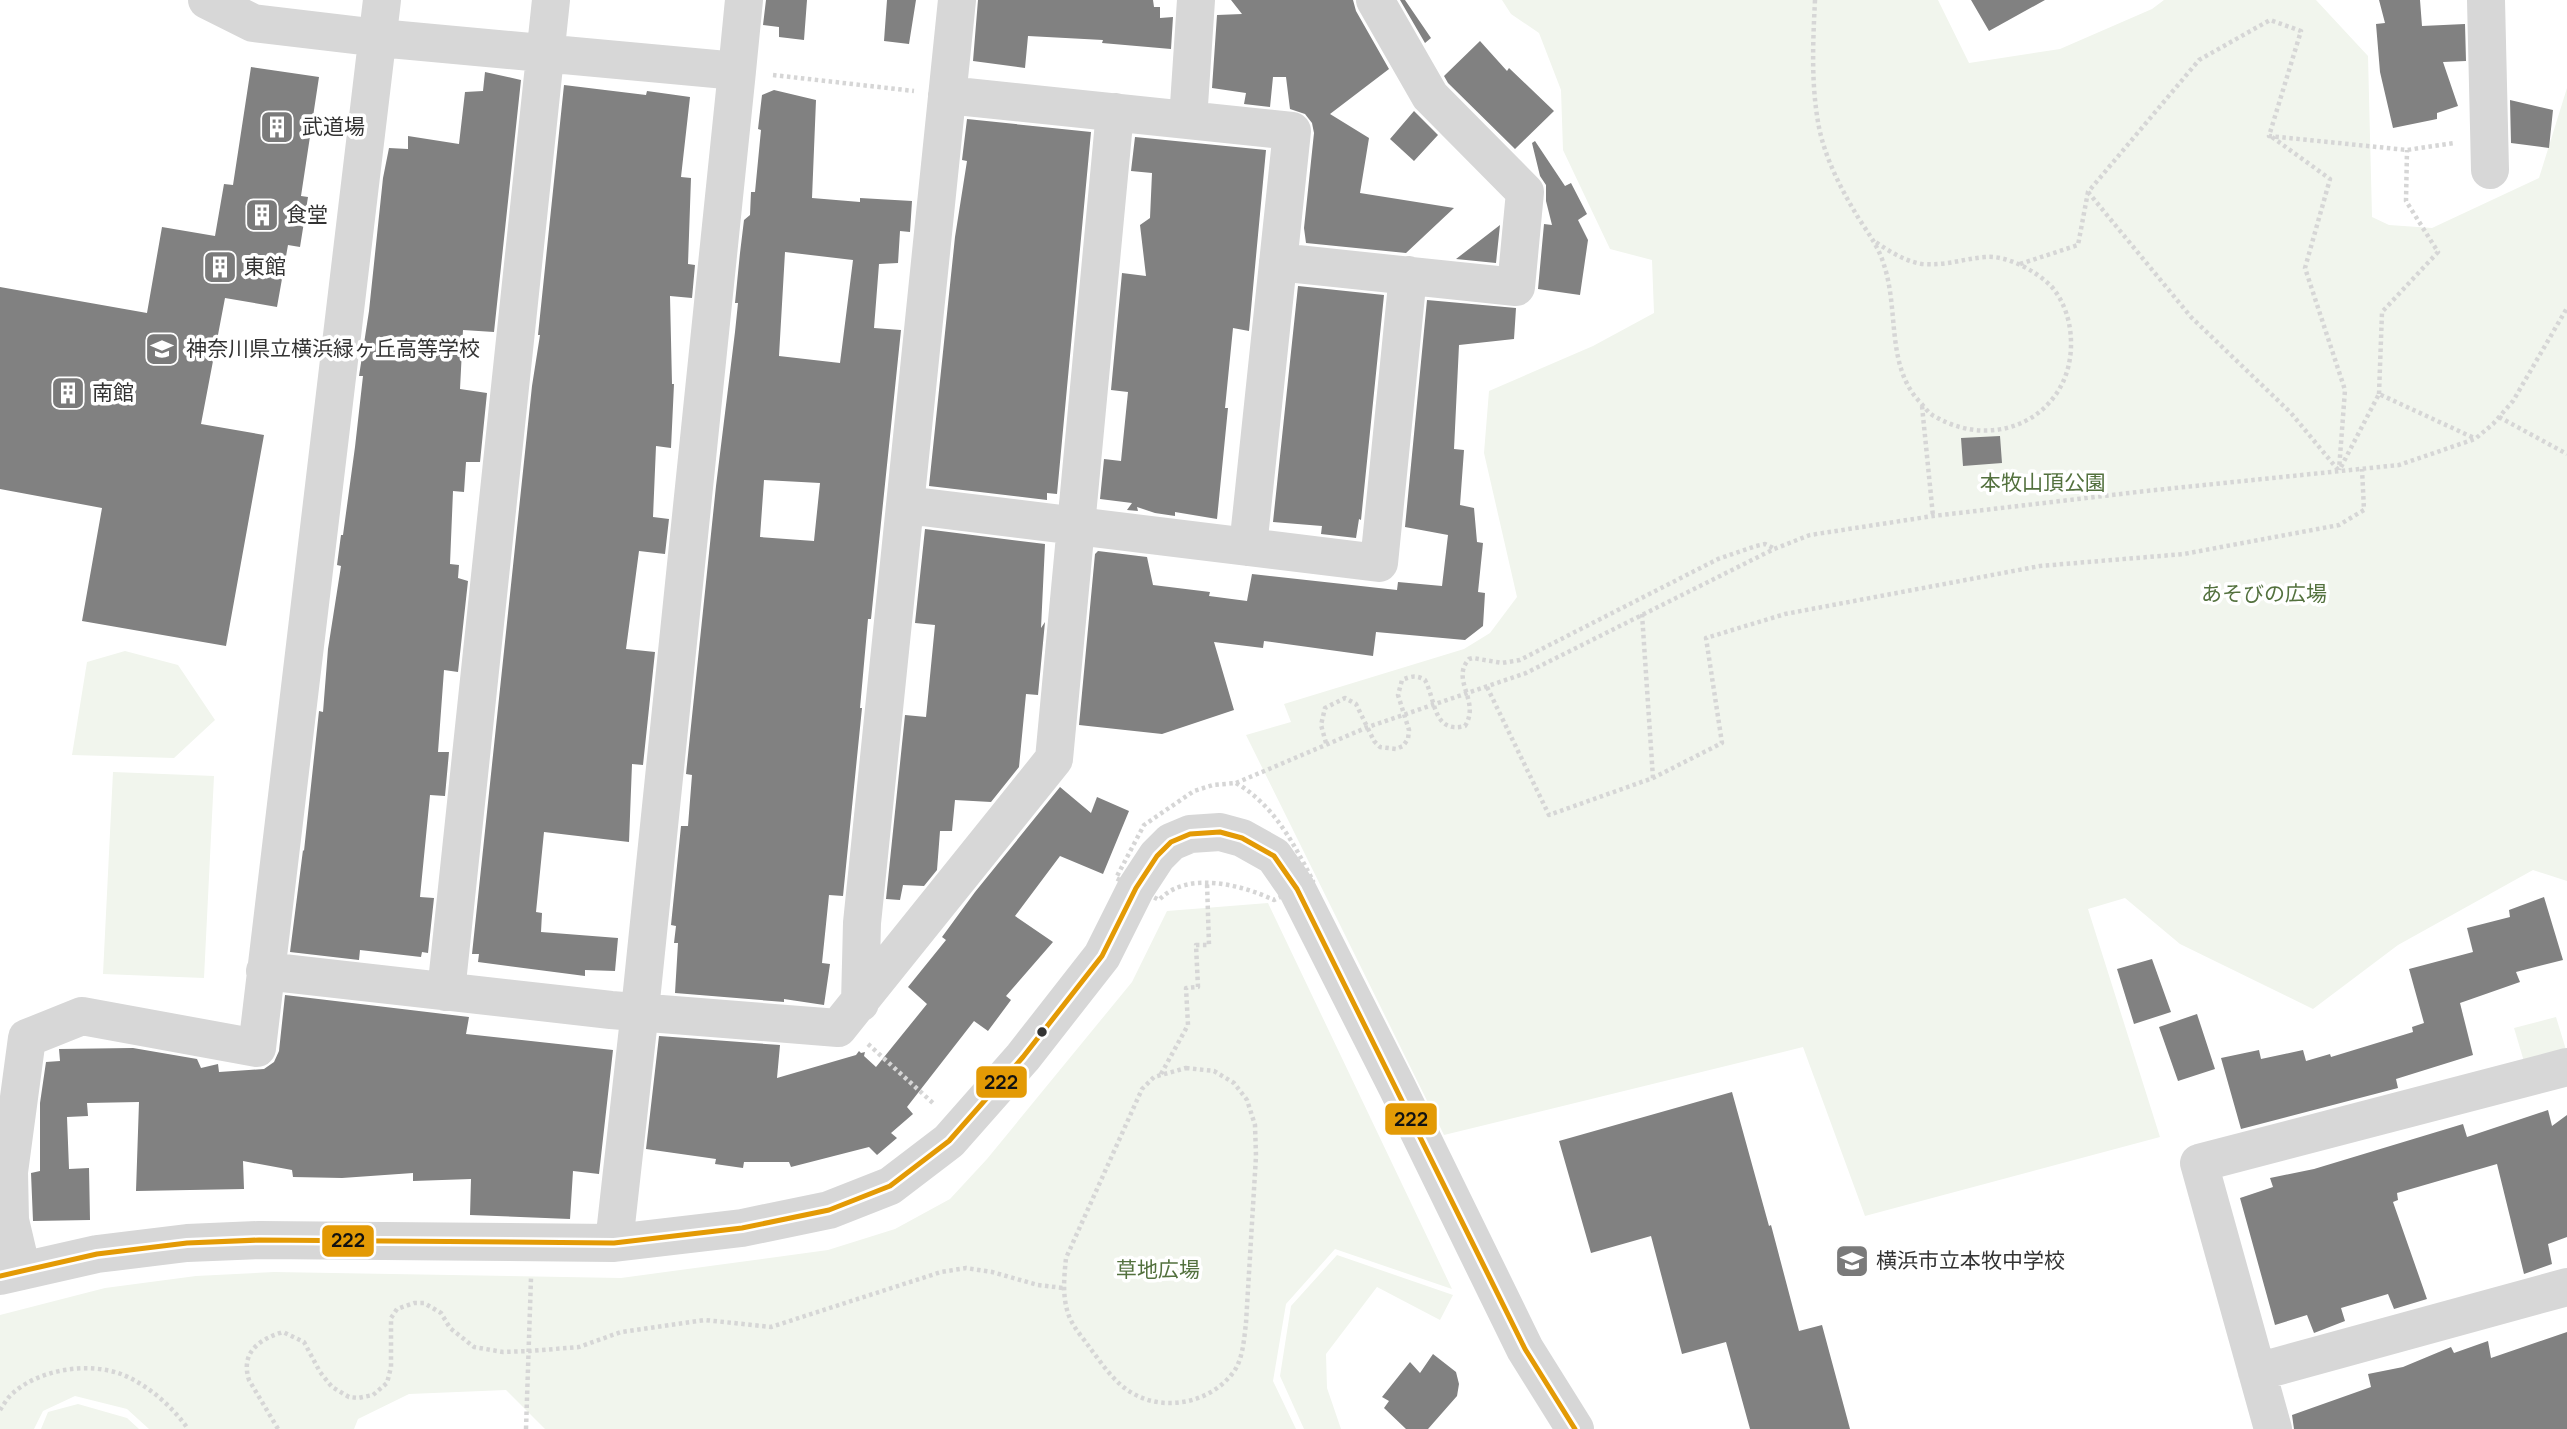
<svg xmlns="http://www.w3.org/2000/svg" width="2567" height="1429" viewBox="0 0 2567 1429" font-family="Manrope,'Noto Sans JP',sans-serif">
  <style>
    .green { fill: #f1f5ed }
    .building { fill: #818181; fill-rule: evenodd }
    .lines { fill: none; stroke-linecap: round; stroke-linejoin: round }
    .path { stroke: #d6d6d6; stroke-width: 4.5; stroke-dasharray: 3.5 3.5; stroke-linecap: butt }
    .minor { stroke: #d7d7d7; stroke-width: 38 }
    .bus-1-casing { stroke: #fff; stroke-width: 10 }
    .bus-1 { stroke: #e39a05; stroke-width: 5 }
    .bus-dot { fill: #333; stroke: #fff; stroke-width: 2.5 }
    .labels { text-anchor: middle; stroke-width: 7; stroke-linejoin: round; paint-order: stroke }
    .poi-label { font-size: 21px; fill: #333; stroke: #fff; text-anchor: start }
    .park-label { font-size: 21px; fill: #53713e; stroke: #fff }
    .line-badge { stroke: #fff; stroke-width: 2.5 }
    .pale-badge-label { font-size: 19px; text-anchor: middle; font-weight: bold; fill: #111 }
  </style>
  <rect width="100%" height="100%" fill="#fff"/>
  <!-- green -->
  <path class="green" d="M1502 0H1938L1969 63 2060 49 2152 9 2164 0H2316L2368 56 2372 217 2389 225 2432 228 2539 178 2567 88V881L2533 870 2398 945 2313 1009 2180 944 2125 898 2088 909 2160 1137 1865 1216 1803 1047 1444 1135 1246 735 1291 722 1284 704 1464 649 1490 633 1517 597 1484 453 1489 391 1593 346 1654 313 1652 260 1610 249 1563 150 1561 90 1539 33 1511 14Z
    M125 651 178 665 215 720 174 758 72 755 87 662Z
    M113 772 214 776 204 978 103 974Z
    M1268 903 1452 1289 1335 1249 1286 1304 1273 1381 1296 1429H545L506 1390 409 1394 358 1419 354 1429H149L127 1409 75 1396 43 1411 34 1429H0V1315L105 1288 196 1276 274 1272 621 1278 828 1250 895 1229 950 1199 987 1159 1132 982 1167 911Z
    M2556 1017 2567 1053 2525 1065 2514 1028Z
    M1337 1255 1453 1295 1440 1320 1377 1287 1326 1354 1327 1388 1341 1429H1304L1280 1376 1291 1306Z
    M78 1404 127 1418 139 1429H41L48 1412Z"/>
  <!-- building -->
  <path class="building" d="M766 0H807L804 40 779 37V27L763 25Z
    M887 0H916L909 44 884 41Z
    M978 0H1153L1154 7H1160V18L1173 17 1171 49 1102 43 1103 40 1028 36 1025 68 973 61Z
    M1231 0H1353L1356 11 1389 69 1330 114 1369 138 1360 193 1454 208 1406 253 1306 243 1304 228 1314 133 1312 123 1305 114 1290 109 1286 77H1273L1270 107 1244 104 1246 93 1212 88 1217 15 1242 14Z
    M1400 0H1405L1431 38 1425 43Z
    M1971 0H2045L1989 31Z
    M2379 0H2420L2422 26 2465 24 2466 61 2443 62 2458 106 2437 113V119L2393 128 2380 72 2376 24 2385 23Z
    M1480 41 1507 71 1509 68 1554 111 1515 149 1448 83 1444 76Z
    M251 67 319 77 301 196 308 197 300 247 288 245 277 307 225 298 201 424 264 435 226 646 82 621 102 508 0 489V287L147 313 162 227 215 236 224 184 233 185Z
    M485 72 521 80 494 332 463 330 460 389 487 393 480 462H466L464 492 453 491 450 564 459 565 458 578 468 581 458 672 444 670 438 752H449L445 796 430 795 420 897 434 898 428 953 422 952 421 957 360 950 359 960 290 952 303 850 304 851 319 711 323 712 328 649 341 566 337 565 341 535H343L355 447 363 376H359L369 311 383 178 389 148 408 149V136L459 144 465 92 483 91Z
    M564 85 646 95 647 91 690 97 681 177 691 178 688 264 695 265 692 298 670 296 672 384H674L671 448 656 446 653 517 669 519 665 554 639 551 626 649 655 652 643 765 632 764 629 842 544 832 536 912 542 913 541 932 618 938 615 971 585 970V976L478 962 479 954H472L532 386 540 335H538Z
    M774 90 816 100 812 198 860 202V198L912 201 910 232 900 231 898 263 879 264 874 328 901 330 871 619H868L860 708H862L843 896 829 895 822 963 830 964 824 1005 784 999V1002L675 993 678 943H674L676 926 671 925 681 826H688L692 775 686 774 716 486 735 332 738 303H735L740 253 744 220 750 215 751 192H755L761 130 758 129 762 95ZM785 252 853 260 840 363 779 356ZM764 480 820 483 814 541 760 537Z
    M2510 100 2553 110 2549 148 2511 143Z
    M1414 111 1438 135 1414 161 1390 139Z
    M967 119 1091 132 1057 494 1047 493V500L929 486 955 237 967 161 962 160Z
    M1135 137 1266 150 1249 331 1233 328 1225 408H1228L1217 519 1175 512V516L1155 513 1137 507 1138 511 1127 510 1132 503 1100 499 1104 459 1121 461 1128 392 1111 390 1122 273 1146 276 1140 225 1150 218 1152 173 1131 171Z
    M1535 141 1565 186 1571 183 1587 214 1578 220 1588 240 1580 295 1538 289 1544 224 1552 225 1546 201V185L1540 176 1532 143Z
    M1500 225 1496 263 1456 259Z
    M1298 286 1384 295 1361 520 1359 519 1356 538 1321 534 1322 526 1273 522Z
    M1427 300 1516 308 1514 339 1459 345 1454 449 1464 450 1460 505 1474 508 1477 542 1483 543 1478 592 1485 593 1483 626 1465 640 1376 632 1373 656 1264 641 1263 648 1214 642 1234 710 1162 734 1079 725 1095 554 1098 551 1147 557 1153 585 1210 592 1209 596 1247 601 1252 574 1397 590 1398 582 1442 586 1448 535 1405 527Z
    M2000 436 2002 463 1963 466 1961 438Z
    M925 529 1045 544 1041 628 1045 622 1038 695 1026 694 1019 767 991 802 955 800 952 831H940L937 870 924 886 903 885 900 900 886 899 905 715 926 717 935 625 915 623Z
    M1060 787 1091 813 1097 797 1129 811 1103 874 1060 856 1015 916 1053 942 1006 996 1011 1000 988 1031 974 1021 907 1107 913 1114 891 1133 897 1138 877 1155 869 1147 791 1167 789 1162H744L743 1168 715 1164 716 1159 646 1149 659 1036 780 1045 777 1078 856 1055 859 1051 861 1053 865 1052 864 1056 876 1067 927 1004 908 987 946 940 942 937 975 892Z
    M2544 897 2563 960 2516 972 2520 982 2460 1003 2473 1055 2396 1079 2398 1088 2241 1129 2221 1058 2259 1050 2261 1059 2303 1050 2306 1061 2330 1054 2331 1057 2413 1032 2412 1027 2424 1023 2409 969 2473 952 2467 928 2510 917 2509 910Z
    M2152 959 2171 1012 2134 1024 2117 969Z
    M285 995 469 1017 466 1034 613 1050 599 1174 573 1171 570 1219 470 1215 471 1179 413 1181V1173L342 1178 293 1177 292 1170 243 1161 244 1189 136 1191 139 1102 87 1103 88 1116 67 1117 69 1169 89 1168 90 1220 33 1221 31 1173 40 1171V1103L46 1062 60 1061 59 1049 133 1048 197 1059 201 1068 218 1064 219 1072 264 1069 274 1062 279 1051Z
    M2197 1014 2215 1069 2178 1081 2159 1027Z
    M1732 1092 1769 1226 1771 1225 1799 1331 1822 1325 1850 1429H1750L1726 1342 1682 1354 1651 1236 1591 1253 1559 1141Z
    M2548 1110 2552 1126 2567 1115V1237L2548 1244 2552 1264 2524 1274 2497 1164 2397 1193 2398 1200 2393 1202 2427 1299 2394 1309 2388 1294 2341 1308 2345 1321 2314 1333 2307 1315 2275 1325 2240 1198 2273 1187 2270 1178 2314 1169 2463 1124 2467 1137Z
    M2567 1332V1429H2294L2292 1415 2371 1387 2368 1374 2403 1367 2451 1347 2454 1353 2488 1341 2491 1358Z
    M1433 1354 1456 1372 1459 1384 1457 1396 1428 1429H1406L1384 1408 1389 1401 1382 1397 1410 1362 1420 1373Z"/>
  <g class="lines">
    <!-- path -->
    <path class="path" d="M1815 0C1813 41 1811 81 1818 122 1824 157 1841 189 1859 219 1869 234 1879 248 1884 265 1899 310 1886 365 1919 401 1924 406 1928 413 1934 416 2002 456 2081 409 2070 329 2068 315 2062 298 2051 286 2036 271 2007 255 1985 257 1962 259 1946 266 1922 264 1904 261 1889 251 1874 241
      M773 75 914 91
      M2272 137 2330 179 2305 268 2345 390 2339 470
      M2088 192 2191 317 2291 413 2339 471
      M2020 264 2078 245 2088 192 2199 60 2270 20 2301 31 2269 136 2407 150 2454 143
      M2379 394 2382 312 2438 252 2406 201 2407 150
      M1922 406 1933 516
      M2499 417 2567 454
      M2341 467 2379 394 2474 438
      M1642 614 1653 778
      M1487 687 1549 815 1653 778 1722 743 1706 638 1785 614 2040 566 2184 554 2339 525 2364 510 2362 469
      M1326 743 1321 725 1325 708 1345 698 1356 704 1374 741 1380 747 1396 749 1403 746 1408 739 1409 730 1398 695 1402 680C1411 676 1417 675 1425 680 1436 701 1433 734 1465 726 1481 701 1450 680 1469 659L1473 658 1502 663 1520 660 1718 559 1756 546 1765 544 1773 548
      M1236 783 1368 727 1526 673 1774 549 1810 535 1933 516 2146 491 2399 465 2475 439 2493 424 2513 401 2567 308
      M1236 783C1274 805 1294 844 1313 881L1274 900C1242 885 1187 870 1159 900L1116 878 1144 825 1194 791 1213 785Z
      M868 1044 934 1104
      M1186 1068 1214 1071 1234 1083 1247 1100 1255 1125 1256 1156 1246 1323C1244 1339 1243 1361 1232 1374 1210 1402 1166 1412 1134 1394 1115 1384 1103 1365 1090 1348 1083 1338 1073 1327 1069 1316 1062 1297 1064 1278 1066 1258L1142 1089 1154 1077Z
      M1161 1074 1188 1025 1186 988 1198 987 1196 945H1209L1207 883
      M0 1410C4 1404 8 1397 13 1393 40 1369 88 1362 121 1374 147 1384 173 1407 188 1429
      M278 1429 249 1380C240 1352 260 1339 283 1332L304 1342 320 1372 332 1387 349 1397 358 1398 373 1395 387 1383 391 1367V1318L397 1309 414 1303H424L441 1313 450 1328 474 1347 503 1352 530 1351 579 1347 621 1332 705 1320 771 1327 941 1272 966 1268 992 1272 1038 1285 1063 1288
      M526 1429 531 1278"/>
    <!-- minor -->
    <path class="minor" d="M207 0 253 23 379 38 737 71 640 1010 614 1243
      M2486 0 2490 170
      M737 71 744 0
      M947 95 1292 131 1248 547
      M1188 120 1196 0
      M1278 262 1516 287 1525 192 1430 96 1375 0
      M906 505 1379 563 1408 275
      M265 971 611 1010 838 1028 1054 759 1115 112
      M446 992 551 0
      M860 1003 862 923 957 0
      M22 1271 10 1220 9 1172 27 1038 82 1016 257 1048 382 0
      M0 1276 97 1254 187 1243 259 1240 614 1243 742 1228 829 1210 890 1186 949 1141 1023 1057 1102 956 1136 888 1157 856 1171 842 1190 834 1220 832 1242 838 1274 856 1297 889 1397 1087 1525 1349 1575 1429
      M2257 1372 2567 1287
      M2273 1429 2199 1163 2567 1067"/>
    <!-- bus-1 casing -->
    <g class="bus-1-casing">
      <path id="bus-1" d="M0 1276 97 1254 187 1243 259 1240 614 1243 742 1228 829 1210 890 1186 949 1141 1023 1057 1102 956 1136 888 1157 856 1171 842 1190 834 1220 832 1242 838 1274 856 1297 889 1525 1349 1575 1429"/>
    </g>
    <!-- bus-1 -->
    <use href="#bus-1" class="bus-1"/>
  </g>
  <!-- icons -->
  <defs>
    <g id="building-square" transform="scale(1.75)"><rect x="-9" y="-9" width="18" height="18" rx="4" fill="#7a7a7a" stroke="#fff"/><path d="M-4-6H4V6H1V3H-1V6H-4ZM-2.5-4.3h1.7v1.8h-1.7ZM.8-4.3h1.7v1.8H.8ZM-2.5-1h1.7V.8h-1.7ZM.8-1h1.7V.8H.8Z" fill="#fff"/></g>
    <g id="school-square" transform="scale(1.75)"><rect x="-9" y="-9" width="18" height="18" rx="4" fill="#7a7a7a" stroke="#fff"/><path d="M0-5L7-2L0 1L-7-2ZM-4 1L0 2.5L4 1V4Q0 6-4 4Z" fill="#fff"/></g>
  </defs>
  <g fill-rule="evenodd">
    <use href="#building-square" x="277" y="127"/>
    <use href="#building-square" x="262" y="215"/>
    <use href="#building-square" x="220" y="267"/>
    <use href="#school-square" x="162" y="349"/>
    <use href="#building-square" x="68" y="393"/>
    <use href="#school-square" x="1852" y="1261"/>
  </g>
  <!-- markers -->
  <circle class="bus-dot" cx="1042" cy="1032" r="6"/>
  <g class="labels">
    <!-- poi labels -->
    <g class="poi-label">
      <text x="302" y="134">武道場</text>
      <text x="286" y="222">食堂</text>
      <text x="244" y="274">東館</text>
      <text x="186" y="356">神奈川県立横浜緑ヶ丘高等学校</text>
      <text x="92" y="400">南館</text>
      <text x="1876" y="1268">横浜市立本牧中学校</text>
    </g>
    <!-- park labels -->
    <g class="park-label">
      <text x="2043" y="490">本牧山頂公園</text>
      <text x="2264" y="601">あそびの広場</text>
      <text x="1158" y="1277">草地広場</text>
    </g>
  </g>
  <g class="line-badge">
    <rect x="975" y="1065" width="53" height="34" rx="7" fill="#e39a05"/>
    <rect x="1384" y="1102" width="54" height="34" rx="7" fill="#e39a05"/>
    <rect x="321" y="1224" width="54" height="34" rx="7" fill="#e39a05"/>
  </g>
  <g class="pale-badge-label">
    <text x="1001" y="1089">222</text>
    <text x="1411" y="1126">222</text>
    <text x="348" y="1247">222</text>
  </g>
</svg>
